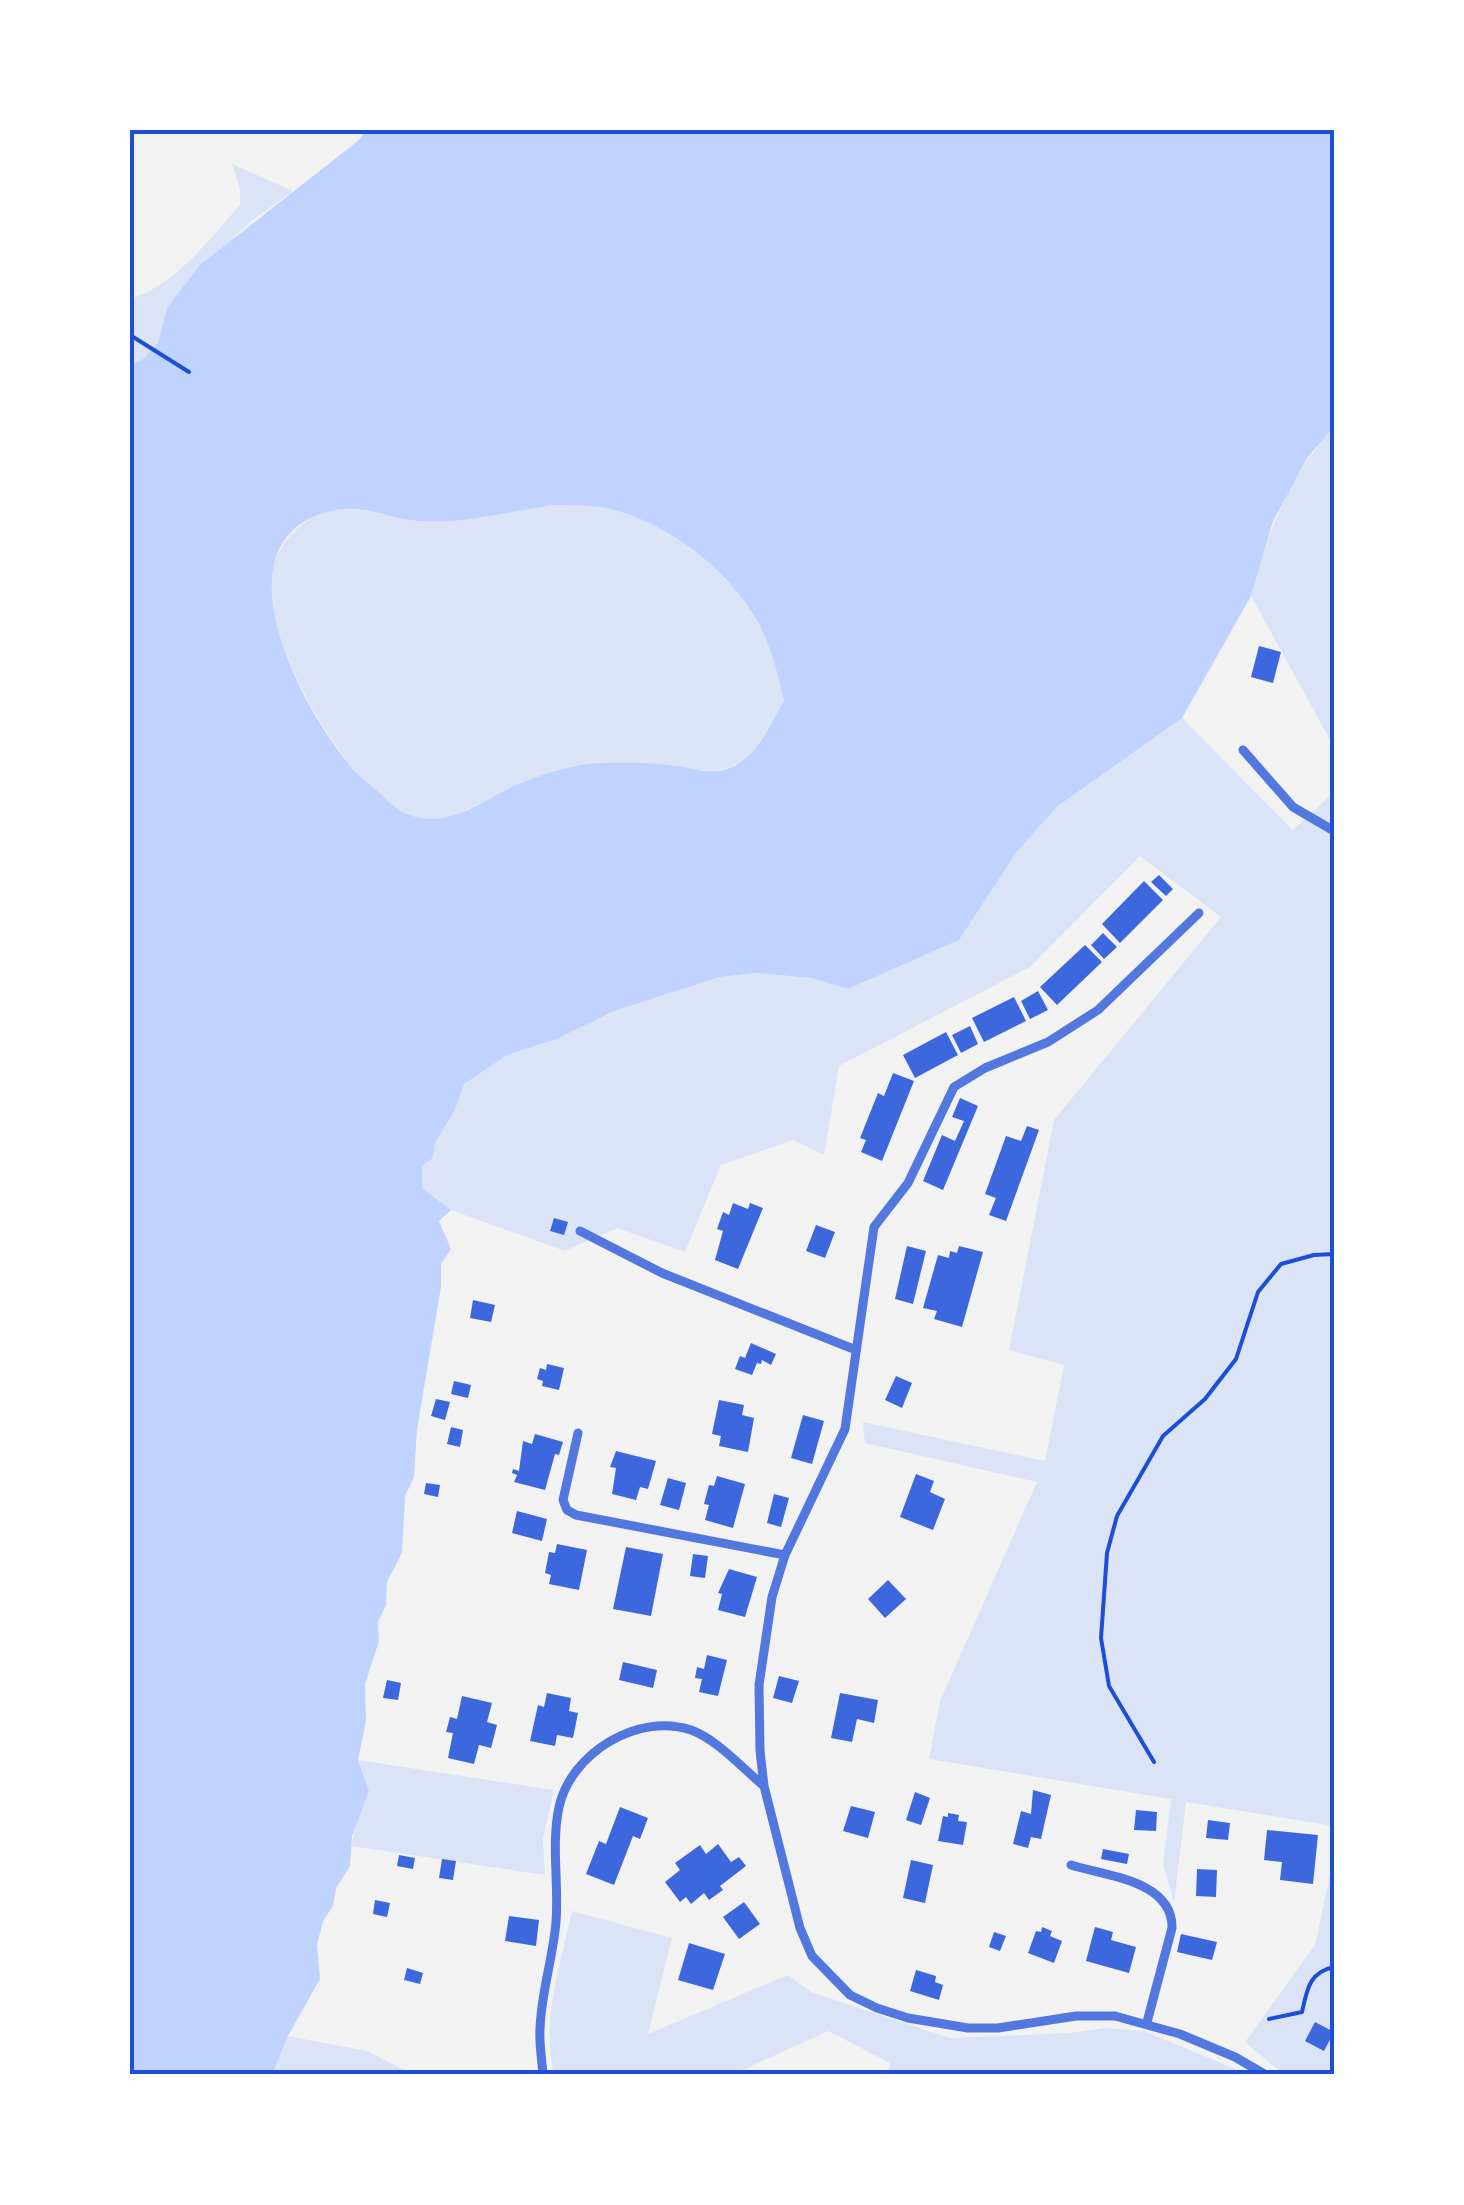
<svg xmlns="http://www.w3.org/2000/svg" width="1464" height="2205" viewBox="0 0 1464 2205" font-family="'DM Sans',sans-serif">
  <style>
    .green { fill: #dbe4f7 }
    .water { fill: #bfd3fe; fill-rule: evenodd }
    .building { fill: #3d67dc }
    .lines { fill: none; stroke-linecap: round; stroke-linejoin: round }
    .path { stroke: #1d4ed8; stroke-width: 4 }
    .minor { stroke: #5277de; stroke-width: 9 }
    .neatline { fill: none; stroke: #1d4ed8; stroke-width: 4 }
  </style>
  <rect width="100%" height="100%" fill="#f2f2f2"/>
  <!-- green -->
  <path class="green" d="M232 164 293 191 246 225 167 308 158 343 143 359 130 365V299C176 285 209 239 240 205V189Z
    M1334 427V747L1251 596C1271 526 1285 483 1334 427Z
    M554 505C569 506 585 505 600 507 663 518 726 567 757 622 771 645 778 675 784 702 764 736 748 776 701 770L479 804C461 812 442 823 421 819 356 807 278 661 270 600 265 564 287 528 320 514 357 499 388 521 425 520 469 519 511 511 554 505Z
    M1182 718 1293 830 1334 792V1826L1186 1802 1174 1903 1163 1864 1171 1799 929 1759 940 1701 1037 1482 865 1443 863 1422 1045 1461 1064 1365 1009 1350 1054 1120 1221 917 1140 856 1030 967 839 1066 824 1155 793 1140 721 1165 685 1252 617 1228 565 1251 451 1210 422 1188V1166L433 1158 435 1143 455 1110 464 1083 507 1055 557 1039 614 1011 720 977 756 973 811 978 848 989 959 940 1018 850 1058 806Z
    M358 1760 554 1790 543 1839 545 1875 351 1846 360 1810 369 1791Z
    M1334 1856V2075H1284L1245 2042 1315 1945Z
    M572 1911 672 1938 648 2034 788 1975 811 1992 950 2038 1070 2033 1105 2028 1144 2031 1250 2075H887L890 2063 828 2031 732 2075H554C541 2020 560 1966 572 1911Z
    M288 2036 367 2051 414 2075H272Z"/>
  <!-- water -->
  <path class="water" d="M366 130H1334V427L1308 457 1273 521 1251 596 1182 718 1058 806 1018 850 959 940 848 989 811 978 756 973 720 977 614 1011 557 1039 507 1055 464 1084 455 1110 435 1143 433 1158 422 1166V1188L451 1210 439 1221 451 1249 441 1264V1287L417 1429 414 1477 405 1496 402 1553 387 1582 386 1605 378 1622 379 1641 365 1684 366 1721 358 1760 369 1791 352 1836 350 1866 336 1888 333 1906 323 1921 317 1945 320 1979 288 2036 272 2075H130V365L143 359 158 343 167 308 200 265 359 140ZM554 505C569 506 585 505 600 507 663 518 726 567 757 621 771 645 778 675 784 701 770 725 759 753 734 766 714 777 695 768 675 766 649 762 602 761 577 766 555 770 532 778 512 787 479 803 445 830 407 814 396 810 386 799 377 791 368 783 357 775 350 765 304 711 215 549 323 513 361 501 383 518 419 521 463 524 511 511 554 505Z"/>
  <!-- building -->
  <path class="building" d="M1259 646 1281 652 1273 683 1251 677Z
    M1159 875 1173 889 1166 896 1151 882Z
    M1144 881 1163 900 1120 943 1102 924Z
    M1103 933 1117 947 1104 959 1091 945Z
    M1085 945 1102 962 1057 1005 1040 987Z
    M1038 991 1048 1010 1030 1019 1021 1001Z
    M1014 997 1026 1021 984 1042 972 1018Z
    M970 1026 978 1044 961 1053 952 1035Z
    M946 1032 958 1055 915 1078 903 1055Z
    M893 1073 914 1081 882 1161 861 1152 866 1140 860 1138 878 1093 884 1096Z
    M960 1098 978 1106 943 1190 923 1181 942 1135 955 1141 964 1121 952 1117Z
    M1027 1126 1039 1130 1006 1221 989 1215 996 1198 985 1194 1006 1136 1021 1141Z
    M733 1203 748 1209 750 1203 763 1208 738 1269 715 1260 723 1231 717 1229 723 1212 729 1215Z
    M554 1218 568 1222 564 1235 550 1231Z
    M816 1225 835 1232 825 1258 806 1251Z
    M907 1246 926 1251 913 1304 895 1299Z
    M959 1246 983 1252 962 1327 934 1319 937 1311 923 1308 938 1255 949 1258 950 1251 957 1253Z
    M473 1300 495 1305 491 1322 470 1318Z
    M751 1343 776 1354 771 1365 762 1360 761 1364 757 1363 752 1375 735 1369 740 1356 745 1358Z
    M547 1364 564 1368 559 1390 542 1386 543 1381 537 1379 540 1368 546 1370Z
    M896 1376 912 1383 902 1408 885 1400Z
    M454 1381 471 1385 468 1398 451 1394Z
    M436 1399 450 1402 445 1420 431 1416Z
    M719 1400 744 1405 742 1415 754 1418 748 1452 719 1446 721 1436 712 1434Z
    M803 1415 824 1421 812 1464 791 1458Z
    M451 1427 463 1430 460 1447 447 1444Z
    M535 1434 563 1442 559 1455 555 1454 545 1490 514 1482 517 1475 512 1473 513 1469 519 1471 523 1441 532 1444Z
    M616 1451 656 1461 648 1489 640 1487 636 1500 612 1494 616 1468 610 1467Z
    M916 1474 934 1481 930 1492 945 1499 933 1530 900 1517Z
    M717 1476 745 1484 733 1528 705 1520 709 1505 704 1504 709 1485 714 1486Z
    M668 1478 686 1483 679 1510 660 1505Z
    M426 1483 440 1485 438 1497 424 1494Z
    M774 1494 789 1498 781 1527 767 1523Z
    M517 1511 547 1519 542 1541 512 1533Z
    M557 1544 587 1550 579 1590 549 1584 551 1575 545 1573 549 1552 555 1553Z
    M626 1547 663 1554 651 1616 613 1609Z
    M693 1554 708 1556 705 1578 690 1576Z
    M729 1569 757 1577 745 1617 718 1610 722 1594 718 1593Z
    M888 1580 906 1599 885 1618 868 1599Z
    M707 1655 727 1660 718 1696 699 1692 702 1679 695 1678 697 1667 704 1669Z
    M623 1662 657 1670 653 1688 619 1680Z
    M779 1676 799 1681 792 1703 773 1698Z
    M387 1680 401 1683 398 1700 383 1698Z
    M547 1693 571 1698 569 1711 578 1713 573 1738 557 1735 555 1746 530 1741 538 1705 544 1707Z
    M840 1693 878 1700 874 1723 857 1719 852 1742 831 1738Z
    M462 1696 492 1703 487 1722 497 1725 491 1748 479 1745 474 1764 448 1758 453 1733 446 1732 450 1717 457 1719Z
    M1033 1790 1051 1795 1041 1839 1031 1837 1028 1848 1013 1844 1021 1811 1031 1814Z
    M915 1792 930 1798 921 1825 906 1820Z
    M851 1806 875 1812 868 1838 843 1831Z
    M620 1807 648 1818 640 1839 633 1836 614 1885 586 1874 599 1841 606 1844Z
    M1136 1810 1157 1812 1156 1831 1134 1830Z
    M948 1813 959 1815 958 1821 967 1822 963 1845 938 1841 943 1816 948 1817Z
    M1208 1820 1230 1823 1228 1840 1206 1838Z
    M1267 1830 1318 1835 1313 1884 1280 1880 1282 1862 1264 1860Z
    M718 1844 731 1862 739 1857 746 1866 720 1886 723 1890 709 1900 704 1893 691 1904 686 1897 680 1902 665 1882 680 1870 675 1863 700 1845 706 1854Z
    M1103 1849 1129 1854 1127 1864 1101 1859Z
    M399 1855 415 1858 413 1869 397 1866Z
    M442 1859 456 1861 453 1880 439 1878Z
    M911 1860 933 1865 925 1903 903 1898Z
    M1197 1869 1217 1870 1216 1897 1196 1896Z
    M375 1900 390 1903 387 1917 373 1914Z
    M744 1902 760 1924 739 1939 723 1917Z
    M509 1916 539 1920 536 1946 505 1941Z
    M1042 1927 1052 1931 1050 1936 1062 1941 1054 1963 1028 1953 1036 1931 1041 1932Z
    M1095 1927 1113 1932 1111 1940 1136 1947 1129 1973 1086 1961Z
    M994 1932 1006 1936 1000 1951 989 1947Z
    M1181 1934 1217 1942 1212 1960 1177 1952Z
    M689 1943 725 1954 713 1990 678 1980Z
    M407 1968 423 1973 420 1984 404 1980Z
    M916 1970 936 1976 935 1982 943 1985 939 2000 910 1991Z
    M1315 2022 1334 2032 1324 2051 1305 2041Z"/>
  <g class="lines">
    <!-- path -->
    <path class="path" d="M130 335 189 372
      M1154 1762 1109 1686 1101 1638 1107 1553 1117 1516 1163 1436 1205 1399 1236 1359 1258 1292 1281 1264 1314 1255 1334 1254
      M1269 2019 1302 2012C1307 1990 1309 1972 1334 1967"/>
    <!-- minor -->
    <path class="minor" d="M1243 750 1293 807 1334 831
      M1199 913 1098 1010 1048 1042 985 1068 954 1087 908 1183 874 1227 845 1429 785 1555 772 1597 759 1685 760 1751 764 1786 800 1928 812 1956 850 1995 877 2008 908 2018 968 2028H998L1076 2016H1115L1180 2034 1235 2057 1266 2075
      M580 1231 662 1273 856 1350
      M578 1433 563 1500 567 1510 576 1515 785 1555
      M1071 1865C1107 1876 1173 1881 1172 1928L1147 2022
      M543 2075C542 2060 539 2044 540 2029 541 1993 553 1958 556 1922 559 1883 551 1845 559 1807 571 1753 638 1712 691 1730 718 1740 742 1768 764 1786"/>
  </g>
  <!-- border -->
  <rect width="1464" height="2205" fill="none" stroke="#ffffff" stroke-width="265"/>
  <rect x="132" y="132" width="1200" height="1940" class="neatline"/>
</svg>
